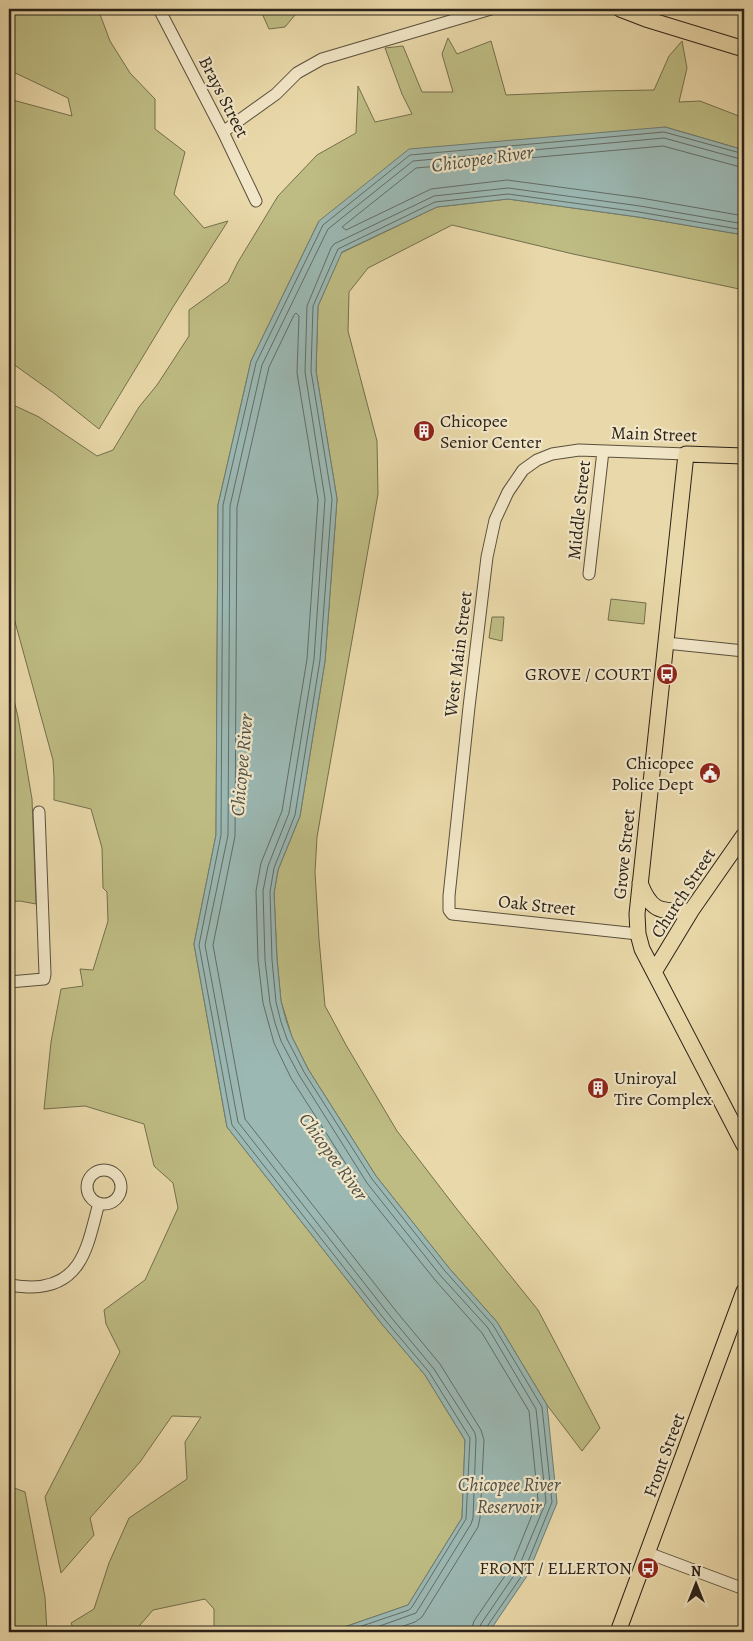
<svg xmlns="http://www.w3.org/2000/svg" width="753" height="1641" viewBox="0 0 753 1641" font-family="Alegreya,serif">
  <style>
    .green { fill: #bebc83; stroke: #746f4e }
    .water { fill: #9bb8b3; stroke: #6e7c75 }
    .lines { fill: none; stroke-linecap: round; stroke-linejoin: round }
    .shore { stroke: #636d66; stroke-width: 1 }
    .minor-casing { stroke: #5a503d; stroke-width: 13 }
    .major-casing { stroke: #2b2219; stroke-width: 17 }
    .minor { stroke: #f1e6c7; stroke-width: 11 }
    .major { stroke: #e9d8a9; stroke-width: 15 }
    .labels { text-anchor: middle; stroke-width: 4.5; stroke-linejoin: round; paint-order: stroke }
    .street-label { font-size: 18px; fill: #2b2219; stroke: #f1e6c7 }
    .poi-label { font-size: 18px; fill: #2b2219; stroke: #f1e6c7; text-anchor: end }
    .water-label { font-size: 19px; font-style: italic; fill: #4d4f47; stroke: #f1e6c7 }
  </style>
  <rect width="100%" height="100%" fill="#e9d8a9"/>
  <filter id="stains"><feTurbulence type="fractalNoise" baseFrequency=".004" numOctaves="4"/><feColorMatrix values="0 0 0 0 .2 0 0 0 0 .09 0 0 0 0 .02 0 0 0 .5 -.17"/></filter>
  <radialGradient id="worn" r=".72"><stop offset=".6" stop-color="#630" stop-opacity="0"/><stop offset="1" stop-color="#630" stop-opacity=".3"/></radialGradient>
  <!-- green -->
  <path class="green" d="M9 9H98L110 41 130 73 155 99V129L185 152 174 194 204 228 228 221 173 307 99 429 55 394 9 361V99L72 116 68 98 9 70Z
    M260 9H300L285 27 269 29Z
    M448 38 457 54 491 41 506 95 599 91 654 90 669 56 682 41 687 68 679 102 700 101 744 118V150L665 127 319 221 251 361 218 505 216 835 194 944 227 1127 381 1323 425 1375 465 1440 462 1518 408 1605 330 1632 257 1630H214V1609L205 1599 153 1610 134 1632H75L71 1623 94 1609 109 1563 129 1518 187 1479 185 1442 201 1417 172 1416 140 1462 90 1518 94 1535 61 1573 45 1497 120 1352 106 1324 104 1310 145 1280 178 1208 173 1183 154 1166 144 1124 85 1106 44 1109 51 1042 61 989 83 986 80 969 93 970 108 921 107 892 103 888 102 848 91 809 54 800V778L53 760 9 600V403L39 417 97 456 113 450 139 407 157 385 189 336V310L228 282 238 262 278 196 317 155 356 133 358 86 375 122 412 114 402 94 385 48 403 46 422 92H453L442 54Z
    M508 199 638 217 744 235V290L573 254 452 225 368 268 349 292 348 331 377 441 378 494 317 837 315 872 319 939 325 1006 330 1015 346 1045 397 1131 456 1208 538 1310 600 1428 582 1451 547 1405 497 1322 449 1268 376 1176 308 1069 292 1037 281 1001 277 959 274 893 278 870 300 816 325 661 337 499 316 371 318 306 341 253 437 207Z
    M611 599 646 603 644 624 608 620Z
    M492 617H504L502 641 489 638Z
    M9 679 18 717 32 799 36 904 20 901 9 902Z
    M9 1486 25 1492 45 1597 47 1632H9Z"/>
  <!-- water -->
  <path class="water" d="M665 127 744 150V235L638 217 508 199 437 207 342 252 318 306 316 371 337 499 325 661 300 816 278 870 274 893 277 959 281 1001 286 1020 292 1037 308 1069 376 1176 449 1268 497 1322 547 1405 557 1503 527 1576 489 1632H161L257 1630 330 1632 408 1605 462 1518 465 1440 425 1375 381 1323 227 1127 194 944 216 835 218 505 251 361 319 221 409 149Z"/>
  <g class="lines">
    <!-- shore -->
    <path class="shore" d="M744 168 663 146 416 168 342 227 346 230 431 189 507 180 641 198 744 216
      M344 1632 409 1610 412 1607 466 1519 470 1438 429 1372 385 1320 232 1125 199 945 221 835 223 505 256 363 323 225 410 155 664 132 744 154
      M363 1632 416 1613 471 1524 473 1518 476 1439 475 1433 434 1369 390 1316 238 1122 205 945 228 835 230 506 262 365 328 229 413 161 664 138 744 160
      M386 1632 415 1622 422 1617 478 1527 480 1518 484 1440 481 1430 440 1364 396 1311 245 1119 213 945 235 836 237 507 269 367 294 315 296 313 299 316 297 373 318 500 307 659 282 811 261 863 256 891 258 960 263 1003 274 1043 291 1078 360 1186 435 1280 482 1333 529 1411 538 1500 511 1567 474 1621 471 1632
      M479 1632 481 1624 517 1571 546 1502 536 1409 488 1328 440 1275 367 1183 299 1075 281 1041 275 1023 270 1003 265 960 263 891 268 866 289 813 314 659 325 499 305 372 307 306 331 248 334 244 434 196 508 188 640 206 744 224
      M485 1632 486 1628 523 1574 552 1502 542 1407 493 1325 445 1271 372 1179 304 1072 287 1039 281 1022 276 1002 272 960 270 892 274 868 295 815 320 660 332 499 311 371 313 306 338 249 435 202 508 194 639 212 744 230"/>
    <!-- minor casing -->
    <g class="minor-casing">
      <path id="minor" d="M159 9 223 132 256 201
        M223 132 276 94 297 73 322 59 491 9
        M589 574 603 451
        M666 643 744 651
        M638 934 452 914 449 910V896L469 707 487 557 495 520 508 492 523 470 537 460 552 454 579 450 686 454
        M9 982 44 979 45 974 39 812
        M87 1187a17 17 0 1 1 34 0a17 17 0 1 1-34 0Z
        M9 1285C16 1286 25 1287 32 1287 84 1286 88 1242 99 1203
        M648 1553 744 1589"/>
    </g>
    <!-- major casing -->
    <g class="major-casing">
      <path id="major" d="M620 9 646 19 744 49
        M744 456 686 454 637 914 638 934 642 949 744 1145
        M640 883C652 914 662 911 691 911
        M654 972 691 911 744 835
        M618 1632 744 1291"/>
    </g>
    <!-- minor -->
    <use href="#minor" class="minor"/>
    <!-- major -->
    <use href="#major" class="major"/>
  </g>
  <!-- icons -->
  <defs>
    <g id="building-disc" transform="scale(1.125)"><circle r="9.5" fill="#8f2418" stroke="#f1e6c7"/><path d="M-4-6H4V6H1V3H-1V6H-4ZM-2.5-4.3h1.7v1.8h-1.7ZM.8-4.3h1.7v1.8H.8ZM-2.5-1h1.7V.8h-1.7ZM.8-1h1.7V.8H.8Z" fill="#fff"/></g>
    <g id="bus-disc" transform="scale(1.125)"><circle r="9.5" fill="#8f2418" stroke="#f1e6c7"/><path d="M-5-6H5V4H4V6H2V4H-2V6H-4V4H-5ZM-3.5-4V0h7V-4ZM-3.5 1.2v1.5H-2V1.2ZM2 1.2v1.5H3.5V1.2Z" fill="#fff"/></g>
    <g id="civic-disc" transform="scale(1.125)"><circle r="9.5" fill="#8f2418" stroke="#f1e6c7"/><path d="M-.6-6.5H3V-4.5H.6V-3L4-1V1h2V6H-6V1h2V-1L-.6-3ZM-1.2 2.5V6h2.4V2.5Z" fill="#fff"/></g>
  </defs>
  <g fill-rule="evenodd">
    <use href="#building-disc" x="424" y="431"/>
    <use href="#bus-disc" x="667" y="674"/>
    <use href="#civic-disc" x="710" y="773"/>
    <use href="#building-disc" x="598" y="1088"/>
    <use href="#bus-disc" x="648" y="1568"/>
  </g>
  <g class="labels">
    <!-- street labels -->
    <g class="street-label">
      <text transform="translate(224 97) rotate(63)" y="6">Brays Street</text>
      <text transform="translate(654 434) rotate(2)" y="6">Main Street</text>
      <text transform="translate(579 510) rotate(-84)" y="6">Middle Street</text>
      <text transform="translate(458 654) rotate(-83)" y="6">West Main Street</text>
      <text transform="translate(624 854) rotate(-84)" y="6">Grove Street</text>
      <text transform="translate(683 893) rotate(-57)" y="6">Church Street</text>
      <text transform="translate(537 905) rotate(6)" y="6">Oak Street</text>
      <text transform="translate(664 1455) rotate(-70)" y="6">Front Street</text>
    </g>
    <!-- poi labels -->
    <g class="poi-label">
      <text x="440" y="427" text-anchor="start">Chicopee<tspan x="440" dy="21">Senior Center</tspan></text>
      <text x="651" y="680">GROVE / COURT</text>
      <text x="694" y="769">Chicopee<tspan x="694" dy="21">Police Dept</tspan></text>
      <text x="614" y="1084" text-anchor="start">Uniroyal<tspan x="614" dy="21">Tire Complex</tspan></text>
      <text x="632" y="1574">FRONT / ELLERTON</text>
    </g>
    <!-- water labels -->
    <g class="water-label">
      <text transform="translate(482 158) rotate(-8)" y="7">Chicopee River</text>
      <text transform="translate(241 765) rotate(-85)" y="7">Chicopee River</text>
      <text transform="translate(334 1156) rotate(54)" y="7">Chicopee River</text>
      <text x="509" y="1491">Chicopee River<tspan x="509" dy="22">Reservoir</tspan></text>
    </g>
  </g>
  <!-- margin -->
  <rect width="753" height="1641" fill="none" stroke="#e9d8a9" stroke-width="30"/>
  <rect x="10" y="10" width="733" height="1621" fill="none" stroke="#2b2219" stroke-width="2.5"/>
  <rect x="15" y="15" width="723" height="1611" fill="none" stroke="#2b2219"/>
  <!-- north arrow -->
  <g transform="translate(696 1584)" stroke="#f1e6c7" stroke-width="4" paint-order="stroke">
  <path d="M0-4L9 19L0 12L-9 19Z" fill="#2b2219"/>
  <text y="-8" font-size="14" font-weight="bold" text-anchor="middle" fill="#2b2219">N</text>
  </g>
  <rect width="100%" height="100%" filter="url(#stains)"/>
  <rect width="100%" height="100%" fill="url(#worn)"/>
</svg>
